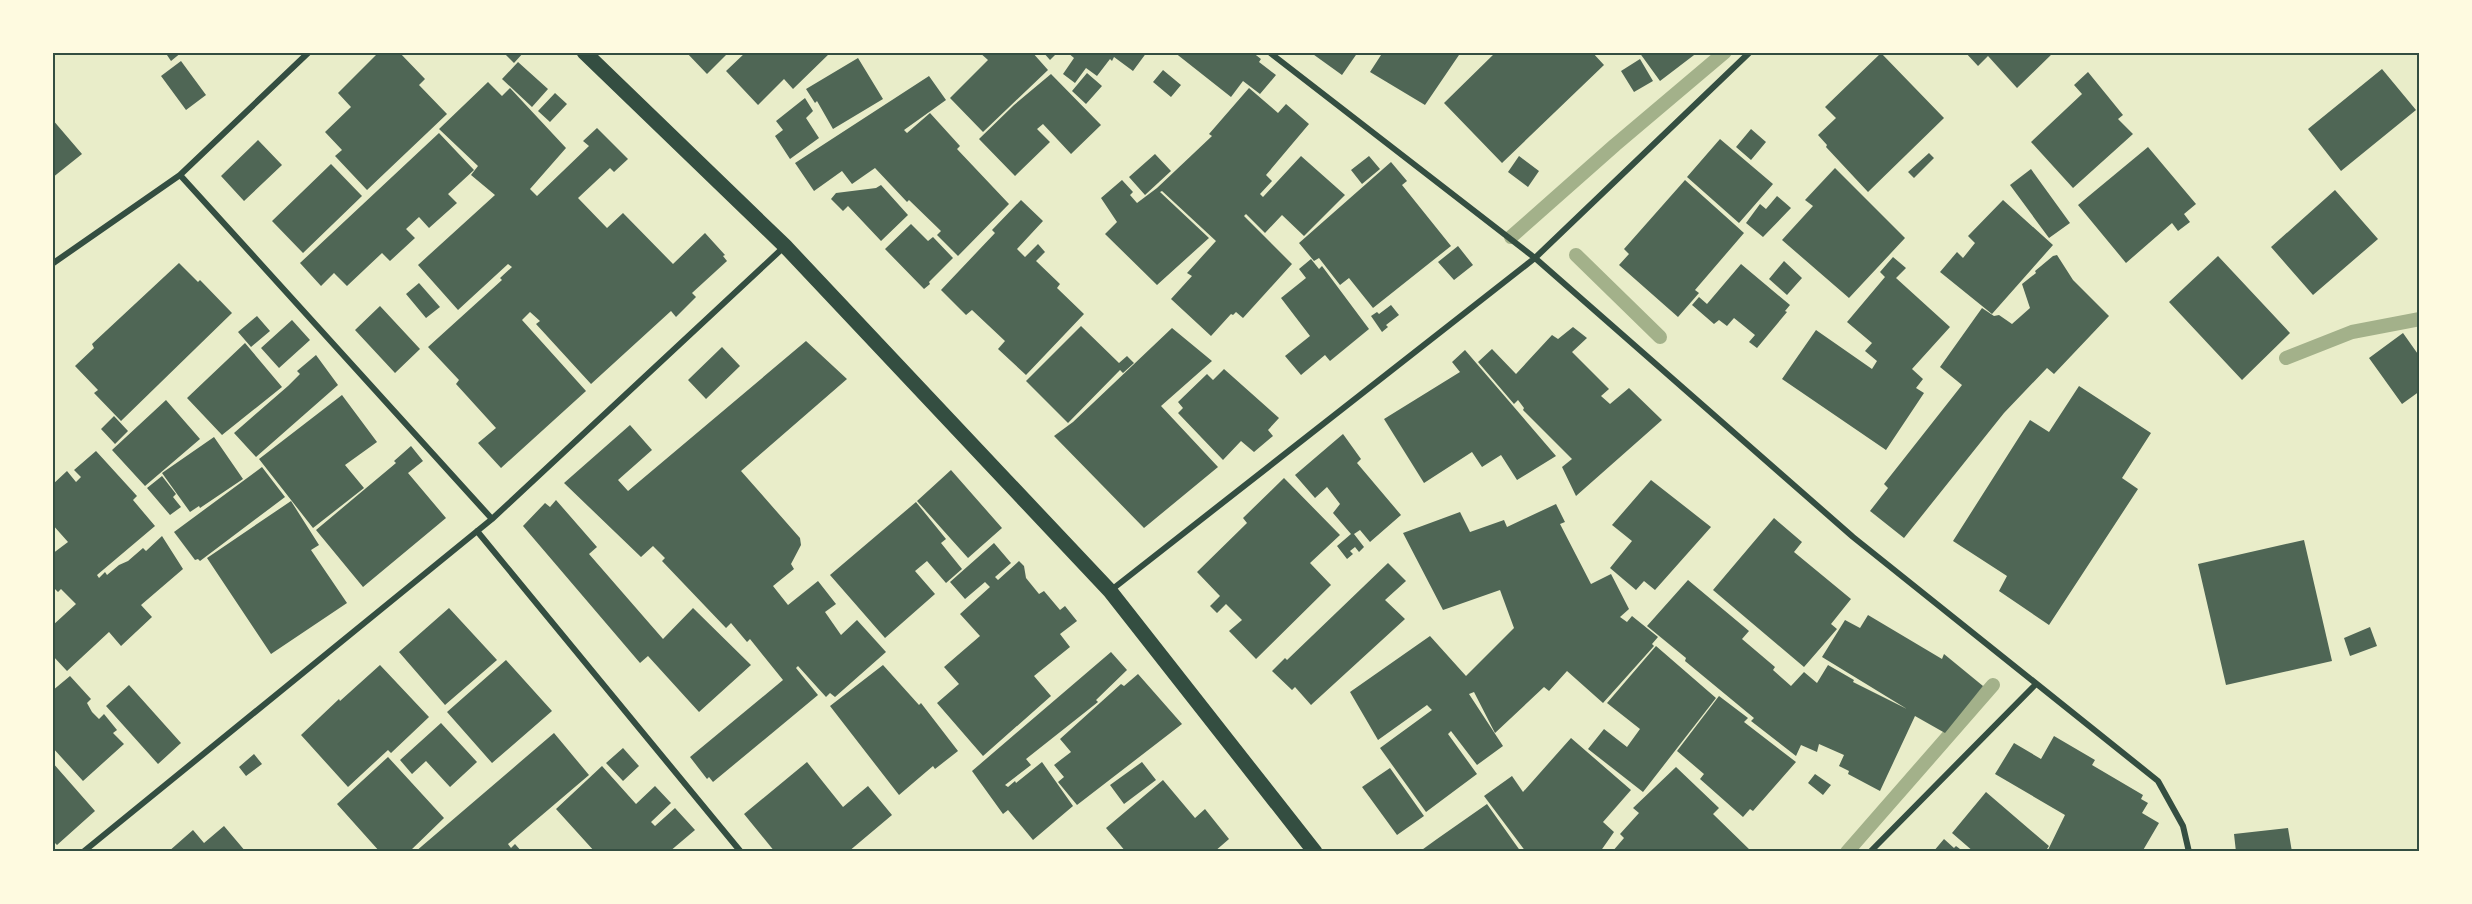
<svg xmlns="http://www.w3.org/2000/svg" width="2472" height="904" viewBox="0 0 2472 904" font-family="'Asap Condensed',sans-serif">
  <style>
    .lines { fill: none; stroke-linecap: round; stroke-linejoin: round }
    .stream { stroke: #a3b18a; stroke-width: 14 }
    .building { fill: #4f6655 }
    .minor { stroke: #344e41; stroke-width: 6 }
    .primary { stroke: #344e41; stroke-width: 15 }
    .neatline { fill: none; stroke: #344e41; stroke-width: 2 }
  </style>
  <rect width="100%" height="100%" fill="#e9edc9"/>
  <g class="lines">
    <!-- stream -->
    <path class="stream" d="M1511 237 1615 145 1725 52
      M1576 255 1660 337
      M2286 358 2352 332 2420 319
      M1847 852 1993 685"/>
  </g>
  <!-- building -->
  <path class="building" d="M165 52H182L171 61Z
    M379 52H399L425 79 419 85 447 114 367 190 335 156 342 150 325 132 351 107 338 93Z
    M503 52H524L514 63Z
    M686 52H729L707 74Z
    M746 52H831L793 89 784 79 758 105 726 71Z
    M979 52H1032L1048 70 983 132 950 98 988 60Z
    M1043 52H1058L1050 60Z
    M1067 52H1147L1133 71 1114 57 1112 61 1110 59 1097 76 1086 68 1075 83 1063 74 1074 58Z
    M1174 52H1252L1261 59 1259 62 1276 75 1260 94 1243 81 1231 97Z
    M1310 52H1358L1342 75Z
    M1383 52H1461L1425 105 1370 72Z
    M1496 52H1592L1604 65 1502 163 1444 103Z
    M1639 52H1698L1660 81Z
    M1965 52H2054L2017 88 1988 56 1978 66Z
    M1881 53 1944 118 1868 192 1826 147 1827 145 1818 135 1836 118 1825 107Z
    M858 58 883 99 833 129 817 101 815 103 806 89Z
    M1640 59 1653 81 1634 92 1621 71Z
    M181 61 206 95 186 110 161 76Z
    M518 62 548 89 532 107 502 79Z
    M2382 69 2416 110 2341 171 2308 129Z
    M1163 70 1181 85 1171 97 1153 82Z
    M2088 72 2123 115 2118 119 2133 134 2073 188 2031 142 2082 94 2074 85Z
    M1087 73 1102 86 1086 104 1072 91Z
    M1051 74 1101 125 1071 154 1043 124 1037 129 1050 142 1015 176 979 139 1014 105Z
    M929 76 946 100 904 130 907 133 930 113 960 146 957 149 1009 204 958 256 937 235 941 231 909 200 907 202 875 168 852 184 842 171 814 191 795 163Z
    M488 82 502 96 510 88 566 148 530 189 537 196 589 146 583 141 597 128 628 159 614 172 610 168 578 198 607 228 623 213 673 264 705 233 725 255 723 256 727 261 692 293 696 297 676 317 671 311 591 384 536 324 540 321 530 312 522 320 586 391 501 468 478 443 496 428 456 384 459 380 428 347 502 280 500 278 512 267 508 264 458 310 418 265 495 195 471 175 478 166 439 129Z
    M1249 88 1278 113 1286 104 1309 124 1266 175 1272 181 1260 194 1263 197 1301 156 1345 195 1304 236 1282 215 1265 233 1246 214 1244 216 1292 264 1243 318 1236 312 1233 315 1231 314 1211 336 1171 299 1192 276 1187 273 1216 241 1162 191 1160 192 1209 238 1157 285 1105 234 1117 222 1101 198 1122 180 1133 192 1130 195 1137 203 1157 188 1212 136 1209 134Z
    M555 93 567 104 550 122 538 111Z
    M805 98 813 111 806 118 819 138 790 159 775 136 783 130 776 121Z
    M52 119 82 154 52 178Z
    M1751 129 1766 142 1751 160 1736 147Z
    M439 133 474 170 448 194 457 203 429 228 419 217 406 229 415 238 390 261 382 253 347 286 334 273 321 286 300 263Z
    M1720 139 1773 184 1739 223 1687 177Z
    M258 140 282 165 244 201 221 176Z
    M2148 147 2196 204 2184 214 2190 222 2178 231 2172 223 2126 263 2078 205Z
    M1929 153 1934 158 1914 178 1908 172Z
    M1155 154 1171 171 1145 195 1129 177Z
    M1369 156 1380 169 1362 184 1351 170Z
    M1519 156 1539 171 1528 187 1508 172Z
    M1391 162 1407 181 1402 185 1451 246 1373 308 1349 278 1340 285 1319 258 1314 261 1299 243Z
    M331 164 362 196 303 253 272 221Z
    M1835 168 1905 238 1849 298 1782 240 1813 206 1805 200Z
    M2031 169 2070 223 2049 238 2010 185Z
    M1685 180 1744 233 1695 290 1699 293 1678 317 1619 265 1629 254 1624 249Z
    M881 185 908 215 881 241 848 206 843 211 831 199 836 193 876 188Z
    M2335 190 2378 239 2313 295 2271 247Z
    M1777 196 1791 208 1763 237 1746 223 1760 204 1766 209Z
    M1021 200 1043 221 1017 249 1025 257 1038 244 1045 252 1036 261 1060 284 1057 288 1084 314 1026 375 998 349 1005 341 972 310 966 315 941 290 995 233 992 230Z
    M2003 200 2053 245 1992 314 1940 272 1957 252 1963 258 1975 243 1968 236Z
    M911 224 928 241 933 237 953 258 929 282 930 284 924 289 885 249Z
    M1458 246 1473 265 1454 280 1438 262Z
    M2057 255 2073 280 2109 316 2054 374 2047 368 2004 413 1904 538 1870 511 1888 488 1884 484 1962 385 1940 367 1982 308 1994 316 1999 315 2012 324 2030 308 2022 284 2036 273 2035 271 2053 256Z
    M2218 256 2290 333 2242 380 2169 302Z
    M1893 257 1906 268 1896 278 1950 327 1912 369 1923 379 1916 388 1924 393 1886 450 1782 379 1816 330 1872 369 1877 361 1865 351 1872 343 1847 322 1885 277 1880 272Z
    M1311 259 1319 269 1322 266 1369 329 1330 361 1325 355 1301 375 1285 356 1310 336 1281 298 1306 278 1299 269Z
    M1784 261 1802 278 1787 295 1769 279Z
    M179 263 198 282 200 280 232 313 121 421 94 393 98 390 75 366 94 348 92 344Z
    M1741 264 1790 305 1785 311 1787 312 1757 348 1749 342 1755 335 1734 318 1727 326 1719 320 1714 324 1692 305 1699 297 1707 304Z
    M419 283 440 307 426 318 406 294Z
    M1391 305 1399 315 1386 325 1388 327 1382 332 1371 316 1377 312 1379 314Z
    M380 306 420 349 395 373 355 330Z
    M257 316 270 331 251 347 238 332Z
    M292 320 310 340 279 368 261 348Z
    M1081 326 1119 363 1127 356 1134 363 1123 373 1120 370 1068 423 1026 381Z
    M1573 327 1587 338 1572 352 1609 389 1601 396 1610 404 1629 388 1662 420 1576 496 1562 467 1572 459 1523 410 1524 408 1518 400 1514 404 1478 362 1492 349 1516 374 1552 335 1558 339Z
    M1172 328 1212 361 1161 406 1218 467 1144 528 1054 436 1073 422Z
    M2403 333 2420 357V391L2402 404 2369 358Z
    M806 341 847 379 741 471 800 538 801 545 791 564 794 569 773 586 788 605 818 581 836 604 825 612 841 635 857 620 886 652 835 697 830 693 826 697 798 666 796 668 818 695 713 782 709 777 707 779 690 757 783 680 750 639 747 642 731 623 726 628 662 561 665 558 653 546 641 557 564 483 630 425 652 450 618 480 628 491Z
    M245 343 282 387 222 435 187 398Z
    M722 347 740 366 706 399 688 380Z
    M1465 350 1556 456 1517 480 1501 455 1482 467 1472 452 1424 483 1384 419 1460 372 1452 362Z
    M316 355 338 385 256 457 234 433 288 386 300 374 297 371Z
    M1224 369 1279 418 1268 430 1273 436 1254 452 1241 441 1223 460 1178 413 1183 408 1178 402 1207 374 1213 380Z
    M2079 386 2151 433 2122 478 2138 489 2049 625 1999 591 2007 576 1953 541 2030 420 2049 432Z
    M342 395 377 442 345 465 364 488 313 528 259 459Z
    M166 400 200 439 145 486 112 450Z
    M114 416 128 431 115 444 101 429Z
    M1343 434 1361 459 1357 463 1401 515 1370 542 1360 530 1354 534 1364 547 1359 552 1355 547 1350 551 1353 554 1347 559 1337 546 1351 534 1333 513 1340 504 1327 487 1315 498 1295 475Z
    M214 437 243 479 200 508 199 506 190 512 162 473Z
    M411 446 423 461 408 473 446 518 363 587 316 530 396 463 394 461Z
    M96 451 137 496 133 500 155 526 97 575 99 578 105 572 107 575 119 565 128 561 143 548 146 551 162 536 183 569 141 605 152 617 121 646 109 632 67 671 52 655V626L76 604 61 589 58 592 52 586V554L68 542 52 524V485L67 471 76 482 81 477 74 470Z
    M262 467 285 497 200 561 198 559 195 560 174 532Z
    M951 470 1002 528 968 558 917 501Z
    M162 476 176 494 173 497 181 507 170 515 147 488Z
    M1284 478 1340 535 1310 563 1331 585 1256 659 1229 631 1242 620 1226 604 1217 613 1210 606 1220 596 1197 572 1247 523 1243 518Z
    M1651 480 1711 527 1655 590 1644 581 1636 590 1610 568 1632 541 1612 525Z
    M556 500 597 547 589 554 663 639 693 608 751 665 699 712 648 656 640 663 523 526 545 503 550 507Z
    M291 501 319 545 311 550 347 603 271 654 207 558Z
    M916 502 946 539 941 543 962 569 946 583 927 561 915 571 935 594 885 638 830 575Z
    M1556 504 1565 522 1560 524 1591 584 1611 574 1629 609 1620 617 1627 622 1632 616 1658 637 1652 644 1654 646 1603 703 1567 671 1549 691 1544 687 1495 733 1474 692 1469 694 1503 746 1477 765 1451 731 1448 734 1477 774 1426 812 1380 748 1432 710 1427 705 1378 740 1350 692 1430 636 1466 676 1514 628 1500 590 1443 610 1403 533 1460 512 1470 532 1504 520 1507 527Z
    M1774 518 1802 542 1794 552 1851 599 1831 624 1837 629 1804 667 1713 590Z
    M2304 540 2332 661 2226 685 2198 564Z
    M994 543 1011 563 995 577 998 580 1019 561 1024 566 1026 578 1039 594 1044 591 1060 610 1065 606 1077 621 1060 634 1070 647 1034 676 1051 696 983 756 937 703 959 684 944 667 980 636 960 614 990 587 985 582 965 599 950 582Z
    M1388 563 1406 581 1385 600 1405 619 1311 705 1295 687 1292 690 1272 671 1285 658 1287 660Z
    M1688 580 1749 631 1742 639 1775 667 1773 670 1791 686 1804 672 1817 683 1828 665 1854 680 1853 682 1907 709 1822 657 1845 620 1860 628 1868 615 1942 659 1944 654 1983 686 1945 733 1915 716 1880 791 1848 774 1849 771 1839 766 1844 755 1819 744 1817 752 1801 745 1796 756 1751 721 1754 718 1685 661 1686 658 1647 626Z
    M449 608 497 660 445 705 399 652Z
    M2370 627 2377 646 2350 656 2344 638Z
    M1656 646 1716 698 1643 792 1588 749 1604 729 1627 747 1640 729 1607 703Z
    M1111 652 1127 670 1096 700 1098 702 1026 759 1031 765 1005 785 1008 787 1015 781 1016 783 1042 762 1073 806 1033 840 1008 810 1003 814 972 771Z
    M506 660 552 711 492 763 447 712Z
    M380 665 429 717 391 753 388 750 348 787 301 735 339 699 340 701Z
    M883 665 919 705 921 703 958 751 935 769 933 766 899 795 830 706Z
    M1138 674 1182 724 1077 805 1058 782 1064 777 1054 765 1071 752 1060 739 1121 684 1124 686Z
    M70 676 91 699 87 703 92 712 99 719 104 714 117 730 113 733 124 744 83 781 52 747V691Z
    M129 685 181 743 158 764 106 706Z
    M1719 696 1748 718 1744 722 1796 762 1753 811 1750 809 1743 817 1700 779 1704 774 1677 751Z
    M441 723 477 762 450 787 426 761 412 774 400 760Z
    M554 733 589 775 508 844 511 848 515 844 522 852H415Z
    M2054 736 2095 760 2092 765 2143 795 2141 799 2148 803 2142 813 2159 823 2142 852H2047L2065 815 1995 774 2014 743 2041 759Z
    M1571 738 1631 790 1603 822 1614 832 1600 852H1526L1484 796 1512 776 1523 792Z
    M623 748 639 766 623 781 606 763Z
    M254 754 262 764 246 776 239 767Z
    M388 757 444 818 409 852H380L337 804Z
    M52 762 95 811 57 845 52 840Z
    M807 762 843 807 868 786 892 815 848 852H775L744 814Z
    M1142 762 1156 780 1124 804 1110 785Z
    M602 766 636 804 655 786 671 803 651 822 655 826 675 808 695 830 669 852H595L556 809Z
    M1676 767 1719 808 1713 814 1752 852H1612L1624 838 1620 834 1639 813 1633 808Z
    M1390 768 1424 816 1397 835 1362 787Z
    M1815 774 1831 785 1823 795 1808 783Z
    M1163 780 1195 818 1205 809 1229 839 1214 852H1126L1106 828Z
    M1986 792 2049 846 2045 852H1974L1952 833Z
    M1487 804 1521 852H1419L1437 839Z
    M224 826 246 852H168L193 830 204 843Z
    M2288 828 2292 852H2236L2234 834Z
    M1944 839 1954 848 1956 846 1960 849 1958 852H1933Z"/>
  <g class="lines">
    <!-- minor -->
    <path class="minor" d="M1269 52 1535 258 1853 537 2158 781 2183 826 2189 852
      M180 175 492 519
      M52 264 180 175 309 52
      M477 531 741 852
      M1110 591 1535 258 1750 52
      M83 852 492 519 784 247
      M1870 852 2036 684"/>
    <!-- primary -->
    <path class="primary" d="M584 52 785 246 1110 591 1315 852"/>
  </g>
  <!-- border -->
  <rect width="2472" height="904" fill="none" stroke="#fefae0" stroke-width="108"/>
  <rect x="54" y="54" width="2364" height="796" class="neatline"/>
</svg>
